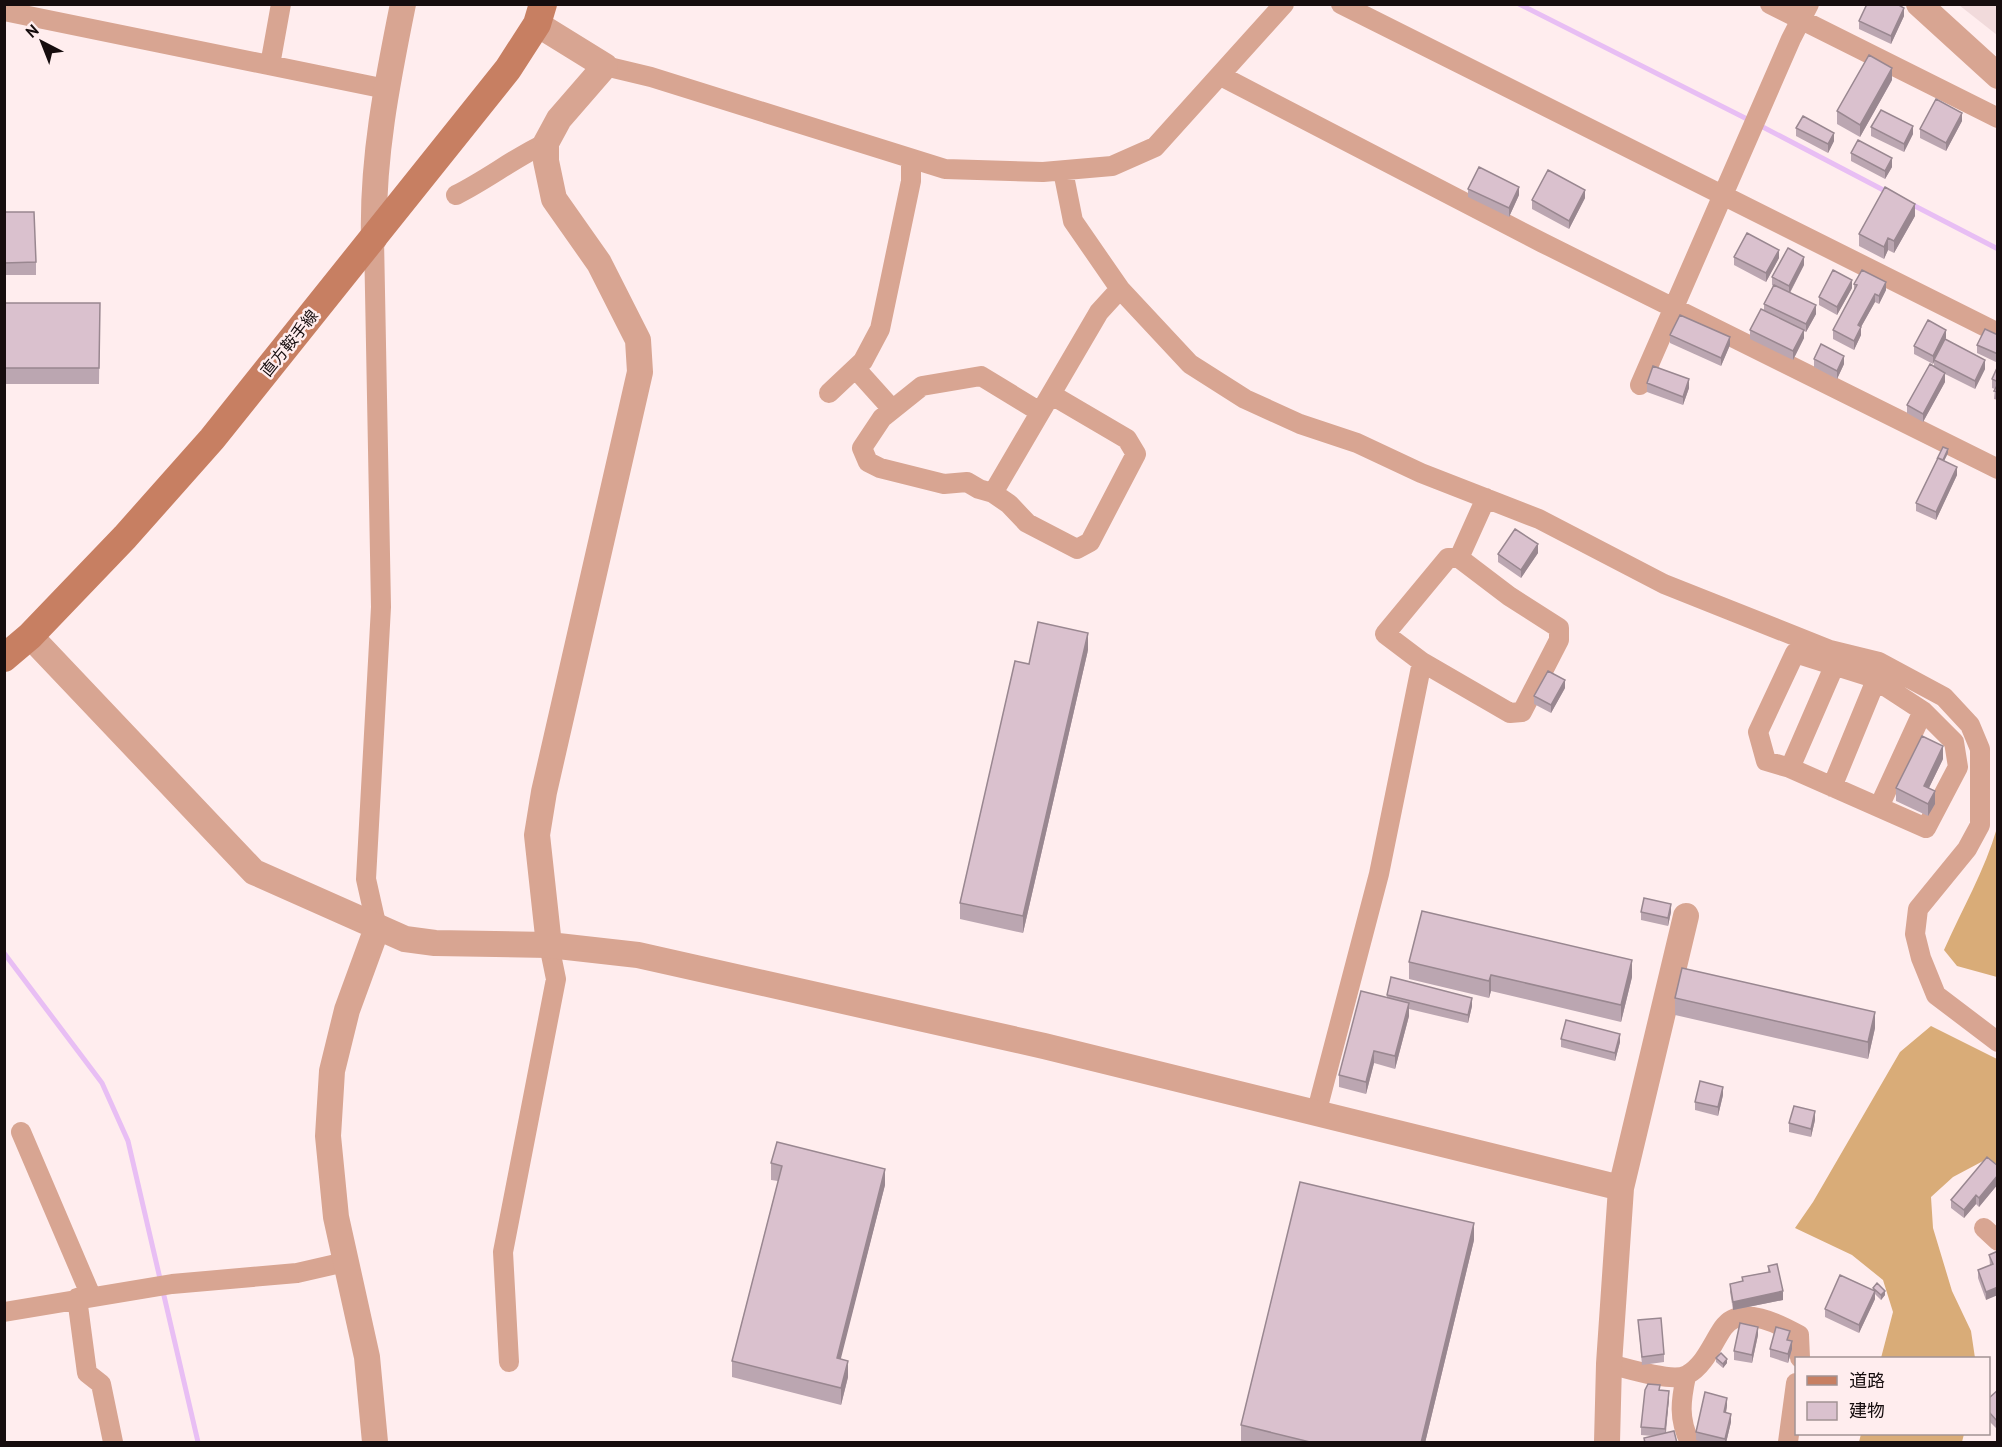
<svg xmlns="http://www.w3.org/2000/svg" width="2002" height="1447" viewBox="0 0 2002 1447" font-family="'PT Sans','Noto Sans JP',sans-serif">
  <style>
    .built { fill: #f1dadb }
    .forest { fill: #d9ac78 }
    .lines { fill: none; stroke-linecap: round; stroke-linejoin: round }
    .stream { stroke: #e8bef4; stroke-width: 5 }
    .minor { stroke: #d8a592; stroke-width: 20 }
    .tertiary { stroke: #d8a592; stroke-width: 26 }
    .secondary { stroke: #c77f62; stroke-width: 28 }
    .wall { fill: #bba6b1 }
    .shaded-wall { fill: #998790 }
    .building { fill: #dac1ce; stroke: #998790; stroke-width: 1.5 }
    .labels { text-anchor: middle; stroke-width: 5; stroke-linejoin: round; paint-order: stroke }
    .street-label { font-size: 16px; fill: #160d0e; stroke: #ffedee }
  </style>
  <rect width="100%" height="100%" fill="#ffedee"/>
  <!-- built -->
  <path class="built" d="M1959 5H1997V35Z"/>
  <!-- forest -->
  <path class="forest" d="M1997 828V977L1957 966 1944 950C1962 909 1985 870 1997 828Z
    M1931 1026 1997 1059V1164L1985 1160 1953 1177 1931 1197 1933 1228 1952 1291 1971 1331 1975 1358H1881L1893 1312 1883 1280 1852 1255 1795 1228 1813 1202 1900 1052Z
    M1861 1434H1964L1962 1442H1859Z"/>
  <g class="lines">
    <!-- stream -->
    <path class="stream" d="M1519 4 1751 121
      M1759 125 1889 193
      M1911 204 1998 249
      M4 953 102 1083 128 1141 198 1442"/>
    <!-- minor -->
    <path class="minor" d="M1341 4 1998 333
      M1770 4 1998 118
      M4 11 386 89
      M270 65 281 4
      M605 66 651 77 945 169 1043 172 1112 166 1155 147 1284 4
      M1221 76 1543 243 1998 469
      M1063 171 1073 221 1120 289 1190 364 1245 399 1300 424 1357 443 1421 473 1539 519 1664 584 1830 650 1879 662 1944 697 1970 725 1980 749V825L1967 849 1918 909 1915 934 1921 958 1936 995 1998 1042
      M456 195C488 179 514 158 546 143
      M374 239 381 607 366 879 377 928
      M856 369 892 409
      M1640 385 1791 39 1809 4
      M829 393 863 361 880 329 911 181V161
      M1040 412 981 376 922 386 882 418 862 448 868 462 880 468 944 484 967 482 979 489 993 493 1009 504 1027 523 1077 549 1090 542 1136 454 1127 439 1052 395
      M993 493 1099 312 1120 289
      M1795 653 1871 677 1923 711 1954 742 1958 767 1926 828 1790 768 1766 761 1758 732Z
      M1422 662 1510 713 1522 712 1559 640V628L1509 596 1459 558
      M1790 768 1839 655
      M1832 787 1876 680
      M1879 807 1923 711
      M1316 1114 1379 874 1422 662 1385 634 1448 558H1459L1486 498
      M21 1132 91 1296
      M1984 1228 1998 1241
      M77 1298 87 1373 101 1384 113 1442
      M4 1312 172 1284 297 1273 345 1262
      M509 1362 503 1252 556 979 549 945
      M1609 1364C1626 1368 1672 1383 1687 1375 1705 1365 1712 1344 1723 1328 1740 1303 1781 1325 1799 1335L1800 1358
      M1686 1376C1681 1400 1678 1419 1690 1442
      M1788 1442 1796 1383"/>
    <!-- tertiary -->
    <path class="tertiary" d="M1919 4 1998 76
      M537 24 605 66 559 119 546 143V161L554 199 599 263 638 340 640 372 544 792 537 835 549 945
      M374 239C372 159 387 83 403 4
      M30 636 254 872 405 939 435 943 549 945 638 955 1044 1046 1621 1188
      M375 1442 367 1357 336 1217 328 1136 332 1071 347 1010 377 928
      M1607 1442 1609 1364 1621 1188 1686 916"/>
    <!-- secondary -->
    <path class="secondary" d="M4 658 30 636 125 537 212 439 508 69 537 24 543 4"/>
  </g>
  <!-- wall -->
  <path class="wall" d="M1904 16 1891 44 1859 29V21Z
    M1892 80 1860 137 1837 124V111Z
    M1962 121 1946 151 1920 138V129Z
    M1871 127 1913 134 1904 152 1871 136Z
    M1796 128 1834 141 1828 153 1796 136Z
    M1851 153 1892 167 1885 179 1851 161Z
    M1468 189 1519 195 1509 217 1468 197Z
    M1585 198 1569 229 1532 209V200Z
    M4 212 36 262V275H4Z
    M1915 216 1894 253 1888 250 1884 259 1859 246V234Z
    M1734 257 1779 258 1766 282 1734 265Z
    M1804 265 1790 293 1816 314 1806 332 1804 331V338L1793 360 1750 339V330L1764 311V304L1773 286 1772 285V277Z
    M1854 284 1886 290 1879 304 1875 302 1861 327V335L1854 350 1833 339V330L1854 292Z
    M1852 288 1837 315 1819 305V297Z
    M4 303H100L99 384H4Z
    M1670 335 1730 345 1721 366 1670 343Z
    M1998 335V363L1977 353V345Z
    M1946 338 1945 339 1985 369 1975 389 1945 374V382L1923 422 1907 413V405L1934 367V361L1933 364 1914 354V346Z
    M1814 359 1844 364 1837 379 1814 367Z
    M1997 368 1998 400 1994 399 1995 389 1992 388V379Z
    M1647 383 1689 388 1683 405 1647 392Z
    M1948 453 1944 461 1957 475 1936 520 1916 511V503Z
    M1538 553 1521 578 1498 562V554Z
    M1088 650 1023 933 960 919V903Z
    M1565 688 1551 713 1534 704V696Z
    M1943 759 1929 788 1935 804 1928 816 1896 801V788Z
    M1641 912H1671L1668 926 1641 920Z
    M1409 962 1632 977 1621 1022 1491 991 1489 998 1409 979Z
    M1387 995 1472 1006 1468 1023 1409 1009V1016L1395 1069 1374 1063 1366 1094 1339 1087V1075L1387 998Z
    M1675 998 1875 1028 1868 1059 1675 1015Z
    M1561 1039 1620 1042 1615 1061 1561 1047Z
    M1723 1095 1718 1116 1695 1110V1102Z
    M1815 1120 1811 1137 1789 1132V1123Z
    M771 1163 885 1185 840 1359 848 1377 841 1405 732 1377V1361L778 1181 771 1180Z
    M1998 1166V1184L1979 1207 1976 1204 1964 1218 1951 1208V1200Z
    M1474 1240 1425 1443H1246L1241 1441V1425Z
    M1998 1251 1986 1300 1978 1278V1270L1990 1265 1989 1255Z
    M1768 1266 1783 1300 1733 1310 1730 1292V1284L1742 1281V1277L1768 1272Z
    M1873 1288 1885 1295 1881 1300 1875 1294V1299L1859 1333 1825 1317V1309L1873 1290Z
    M1638 1320 1664 1354V1362L1642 1365Z
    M1758 1335 1752 1363 1734 1360V1351Z
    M1790 1339 1792 1349 1788 1363 1770 1357V1349Z
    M1716 1358 1727 1363 1723 1368 1716 1362Z
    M1660 1390 1669 1399 1666 1433 1677 1443H1644V1438L1653 1436 1641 1435V1427Z
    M1998 1390V1430L1989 1421V1398Z
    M1727 1406 1726 1413 1731 1422 1726 1443H1706L1696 1440V1432Z"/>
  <!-- shaded-wall -->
  <path class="shaded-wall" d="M1904 8V16L1891 44V36Z
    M1892 68V80L1860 137V125Z
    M1962 113V121L1946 151V143Z
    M1913 126V134L1904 152V144Z
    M1834 133V141L1828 153V144Z
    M1892 158V167L1885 179V171Z
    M1519 187V195L1509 217V208Z
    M1585 190V198L1569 229V221Z
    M1915 204V216L1894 253V241Z
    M1888 238V250L1884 259V247Z
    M1779 250V258L1766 282V273Z
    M1804 257V265L1789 294V286Z
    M1852 280V288L1837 315V307Z
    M1886 282V290L1879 304V296Z
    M1875 294V302L1861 327V335L1854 350V341L1858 325Z
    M1816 305V314L1806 332V324Z
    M1804 330V338L1793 360V351Z
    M1946 330V338L1933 364V356Z
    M1730 337V345L1721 366V358Z
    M1844 356V364L1837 379V371Z
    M1985 360V369L1975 389V381Z
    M1945 373V382L1923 422V414Z
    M1689 379V388L1683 405V397Z
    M1948 449V453L1942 465V461Z
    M1957 467V475L1936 520V512Z
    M1538 544V553L1521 578V570Z
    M1088 633V650L1023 933V916Z
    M1565 680V688L1551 713V705Z
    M1943 746V759L1924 798V786Z
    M1935 791V804L1928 816V804Z
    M1671 904V912L1668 926V918Z
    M1632 960V977L1621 1022V1005Z
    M1491 975V991L1489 998V981Z
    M1472 998V1006L1468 1023V1015Z
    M1409 1003V1016L1395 1069V1056Z
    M1875 1012V1028L1868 1059V1042Z
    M1620 1034V1042L1615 1061V1053Z
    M1374 1051V1063L1366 1094V1082Z
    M1723 1087V1095L1718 1116V1107Z
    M1815 1111V1120L1811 1137V1129Z
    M885 1169V1185L837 1374V1358Z
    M1998 1175V1184L1979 1207V1198Z
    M1976 1195V1204L1964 1218V1210Z
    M1474 1223V1240L1425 1443H1421Z
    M1998 1287V1295L1986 1300V1292Z
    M1783 1291V1300L1733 1310V1302Z
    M1875 1291V1299L1859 1333V1325Z
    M1885 1291V1295L1881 1300V1295Z
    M1758 1327V1335L1752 1363V1355Z
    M1792 1341V1349L1788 1363V1354Z
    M1727 1359V1363L1723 1368V1364Z
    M848 1361V1377L841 1405V1388Z
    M1669 1391V1399L1665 1437V1429Z
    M1727 1398V1406L1724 1421V1412Z
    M1731 1414V1422L1726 1443H1725V1439Z"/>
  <!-- building -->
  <path class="building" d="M1867 4H1897L1904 8 1891 36 1859 21Z
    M1869 55 1892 68 1860 125 1837 111Z
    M1936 99 1962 113 1946 143 1920 129Z
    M1881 110 1913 126 1904 144 1871 127Z
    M1803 116 1834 133 1828 144 1796 128Z
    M1858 140 1892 158 1885 171 1851 153Z
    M1479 167 1519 187 1509 208 1468 189Z
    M1548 170 1585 190 1569 221 1532 200Z
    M1885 187 1915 204 1894 241 1888 238 1884 247 1859 234Z
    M4 212H34L36 262 4 263Z
    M1747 233 1779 250 1766 273 1734 257Z
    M1788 248 1804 257 1789 286 1772 277Z
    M1833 270 1852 280 1837 307 1819 297Z
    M1862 270 1886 282 1879 296 1875 294 1858 325 1861 327 1854 341 1833 330 1857 285 1854 284Z
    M1774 285 1816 305 1806 324 1764 304Z
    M4 303H100L99 368H4Z
    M1761 309 1804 330 1793 351 1750 330Z
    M1680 315 1730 337 1721 358 1670 335Z
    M1928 320 1946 330 1933 356 1914 346Z
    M1985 329 1998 335V354L1977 345Z
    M1945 339 1985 360 1975 381 1934 360Z
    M1821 344 1844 356 1837 371 1814 359Z
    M1930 364 1945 373 1923 414 1907 405Z
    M1653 366 1689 379 1683 397 1647 383Z
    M1997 368H1998V382L1992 379Z
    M1998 384V392L1994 391Z
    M1943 447 1948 449 1943 460 1938 458 1937 459Z
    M1938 458 1957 467 1936 512 1916 503Z
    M1515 529 1538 544 1521 570 1498 554Z
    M1038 622 1088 633 1023 916 960 903 1015 661 1029 664Z
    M1548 671 1565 680 1551 705 1534 696Z
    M1922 736 1943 746 1924 786 1935 791 1928 804 1896 788Z
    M1644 898 1671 904 1668 918 1641 912Z
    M1422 911 1632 960 1621 1005 1491 975 1489 981 1409 962Z
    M1682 968 1875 1012 1868 1042 1675 998Z
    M1391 977 1472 998 1468 1015 1387 995Z
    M1361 991 1409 1003 1395 1056 1374 1051 1366 1082 1339 1075Z
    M1566 1020 1620 1034 1615 1053 1561 1039Z
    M1700 1081 1723 1087 1718 1107 1695 1102Z
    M1794 1106 1815 1111 1811 1129 1789 1123Z
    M777 1142 885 1169 837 1358 848 1361 841 1388 732 1361 782 1166 771 1163Z
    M1987 1157 1998 1166V1175L1979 1198 1976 1195 1964 1210 1951 1200Z
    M1300 1182 1474 1223 1421 1443H1314L1241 1425Z
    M1998 1251V1287L1986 1292 1978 1270 1993 1264 1989 1255Z
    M1777 1264 1783 1291 1733 1302 1730 1284 1743 1281 1742 1277 1770 1272 1768 1266Z
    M1840 1275 1875 1291 1859 1325 1825 1309Z
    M1877 1283 1885 1291 1881 1295 1873 1288Z
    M1661 1318 1664 1354 1642 1357 1638 1320Z
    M1740 1323 1758 1327 1752 1355 1734 1351Z
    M1776 1327 1790 1331 1787 1340 1792 1341 1788 1354 1770 1349Z
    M1721 1353 1727 1359 1723 1364 1716 1358Z
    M1648 1384 1660 1385 1659 1390 1669 1391 1665 1429 1641 1427 1645 1390Z
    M1998 1390V1422L1989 1412V1398Z
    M1705 1392 1727 1398 1724 1412 1731 1414 1725 1439 1696 1432Z
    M1674 1431 1677 1443H1645L1644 1438Z"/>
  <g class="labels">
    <!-- street labels -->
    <g class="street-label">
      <text transform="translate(289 343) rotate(-51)" y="6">直方鞍手線</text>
    </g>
  </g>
  <!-- border -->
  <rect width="2002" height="1447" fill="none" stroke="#160d0e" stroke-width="12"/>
  <!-- legend -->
  <rect x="1795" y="1357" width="195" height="78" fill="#ffedee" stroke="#a29394" stroke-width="1.5"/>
  <rect x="1807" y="1376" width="30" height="9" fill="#c77f62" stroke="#a29394" stroke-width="1.5"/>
  <text x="1849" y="1387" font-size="18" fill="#160d0e">道路</text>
  <rect x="1807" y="1402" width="30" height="18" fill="#dac1ce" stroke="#a29394" stroke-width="1.5"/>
  <text x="1849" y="1417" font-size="18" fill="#160d0e">建物</text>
  <!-- north arrow -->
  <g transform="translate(42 42) rotate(318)" stroke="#ffedee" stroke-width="4.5" paint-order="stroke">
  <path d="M0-4.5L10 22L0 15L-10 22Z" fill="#160d0e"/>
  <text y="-9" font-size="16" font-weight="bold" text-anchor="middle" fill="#160d0e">N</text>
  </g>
</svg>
